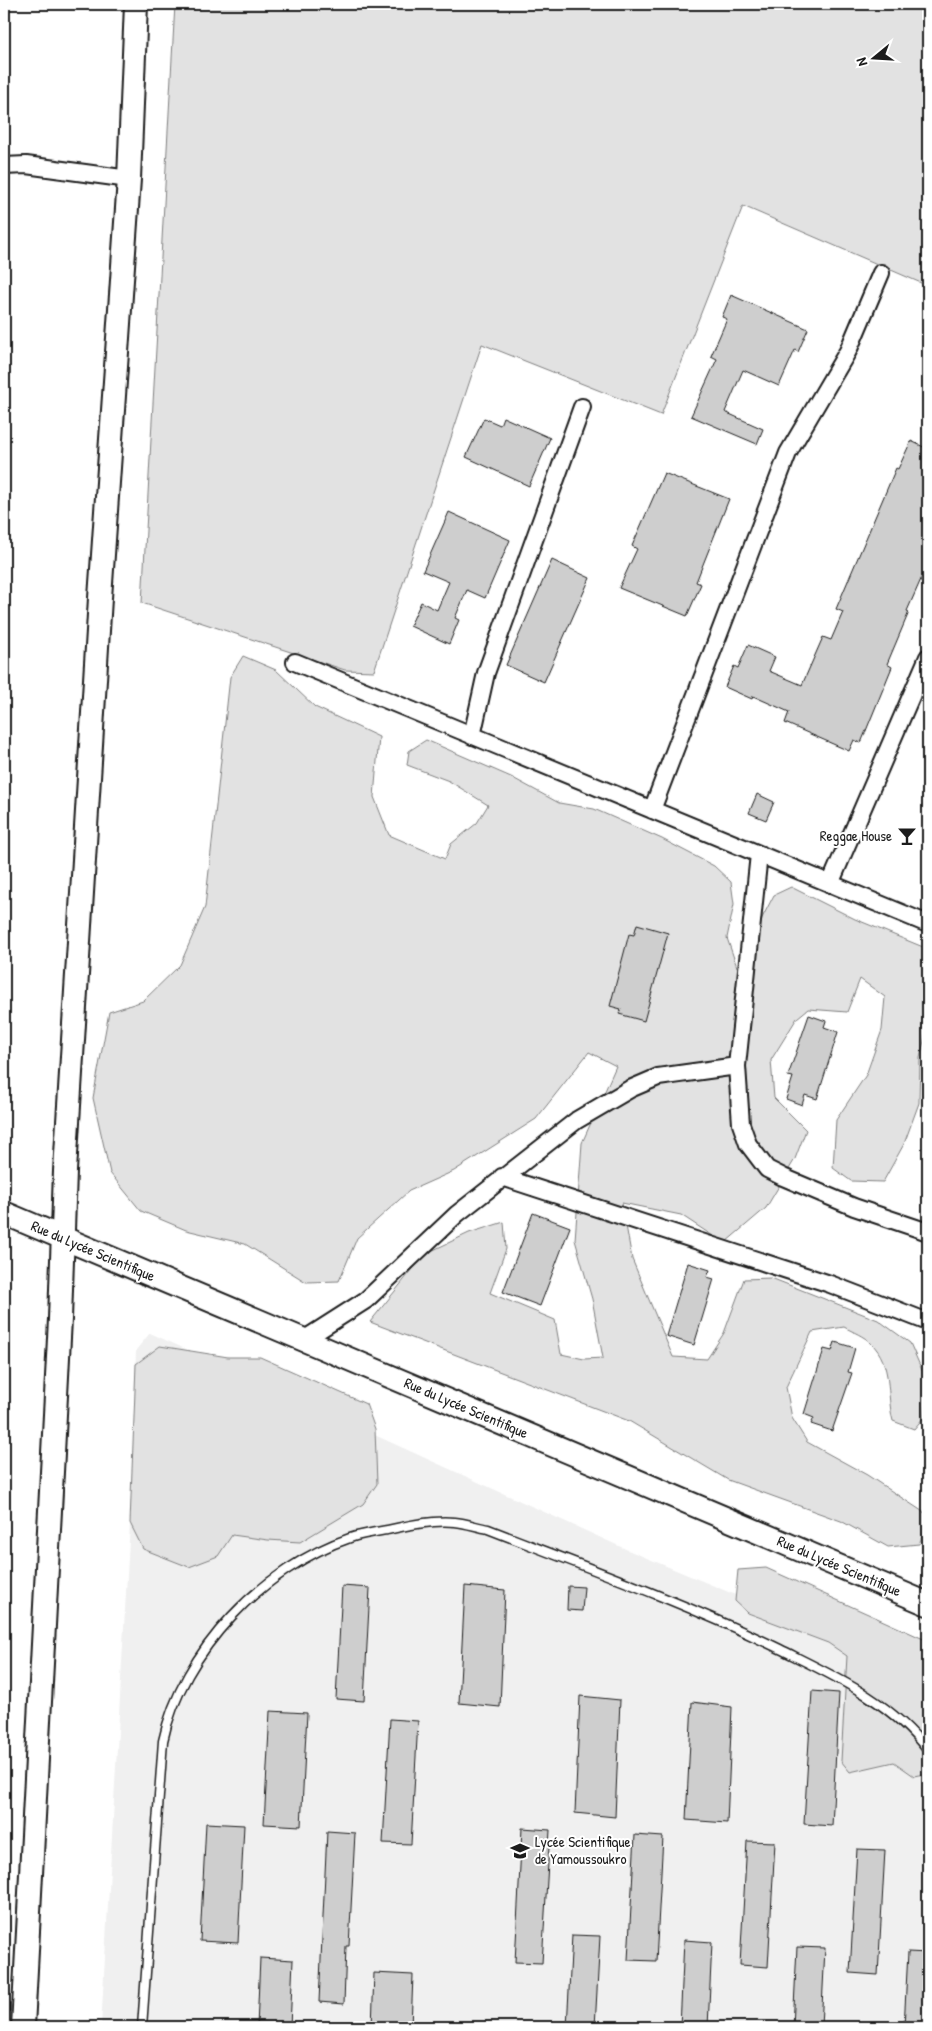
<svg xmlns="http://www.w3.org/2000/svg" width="932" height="2031" viewBox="0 0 932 2031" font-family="'Patrick Hand',sans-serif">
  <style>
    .built { fill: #f0f0f0 }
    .green { fill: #e2e2e2; stroke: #7f7f7f }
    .building { fill: #cecece; stroke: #1c1c1c }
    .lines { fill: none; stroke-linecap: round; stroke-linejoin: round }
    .lane-casing { stroke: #1c1c1c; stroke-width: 11 }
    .street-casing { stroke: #1c1c1c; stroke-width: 20 }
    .secondary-casing { stroke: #1c1c1c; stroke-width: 26 }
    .lane { stroke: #fff; stroke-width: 8 }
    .street { stroke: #fff; stroke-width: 16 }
    .secondary { stroke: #fff; stroke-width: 22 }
    .labels { text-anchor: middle; stroke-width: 4; stroke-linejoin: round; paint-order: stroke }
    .poi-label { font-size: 15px; fill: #1c1c1c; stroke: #fff; text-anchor: end }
    .street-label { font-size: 15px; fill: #1c1c1c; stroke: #fff }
  </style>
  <rect width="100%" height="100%" fill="#fff"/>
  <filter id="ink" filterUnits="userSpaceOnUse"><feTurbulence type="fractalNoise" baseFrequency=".02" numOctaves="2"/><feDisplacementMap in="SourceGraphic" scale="10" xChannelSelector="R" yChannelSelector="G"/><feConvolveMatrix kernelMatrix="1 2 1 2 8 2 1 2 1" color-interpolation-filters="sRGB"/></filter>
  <g filter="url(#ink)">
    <!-- built -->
    <path class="built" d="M150 1333 630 1551 928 1675V2027H101L130 1523 136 1350Z"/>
    <!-- green -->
    <path class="green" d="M175 4H928V286L743 206 661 415 482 344 374 671 345 670 142 603Z
      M243 656 276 670 315 707 379 737 374 797 389 835 445 859 451 844 477 823 488 805 449 781 407 765 409 751 426 740 511 777 559 803 594 809 662 839 714 866 731 882 734 904 727 938 737 967 756 963 761 920 774 895 791 887 855 919 928 949V1024L920 1058 919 1103 904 1144 883 1182 851 1181 833 1168 836 1120 866 1075 882 1030 885 997 860 979 847 1012 808 1009 797 1018 771 1060 774 1098 806 1130 795 1159 766 1208 726 1242 716 1238 681 1215 622 1203 632 1259 673 1357 707 1359 724 1333 744 1279 771 1278 878 1320 910 1343 928 1384 924 1417 914 1429 893 1421C886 1395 893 1364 871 1343 864 1336 853 1332 844 1327L812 1332 786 1387 792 1418 807 1442 867 1475 928 1515V1522L919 1544 888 1547 841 1521 728 1480 629 1421 370 1322 425 1254 469 1233 504 1222 506 1249 490 1293 555 1320 561 1354 584 1359 603 1358 592 1299 575 1240 582 1143 616 1066 589 1052 536 1119 454 1171 409 1191 357 1238 339 1281 306 1282 245 1244 186 1230 141 1211 110 1173 93 1098 109 1012 143 1001 180 965 205 907 230 677Z
      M160 1346 228 1357H260L366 1404 375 1429 377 1484 363 1504 300 1542 268 1540 232 1535 218 1556 189 1567 143 1549 130 1523 136 1364Z
      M766 1568 928 1641V1773L914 1776 894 1762 850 1772 841 1761 847 1656 828 1643 748 1613 735 1601 738 1570Z"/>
    <!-- building -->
    <path class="building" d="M731 295 808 329 798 352 795 350 779 386 743 370 725 412 763 429 757 444 691 416 717 359 711 356 727 319 722 317Z
      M503 417 550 438 529 486 466 457 484 418 500 425Z
      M911 441 928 449V580L922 577 907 611 909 612 887 664 892 667 861 743 854 740 849 751 785 723 789 712 753 696 752 699 725 687 734 666 738 668 748 645 775 657 769 671 802 685 823 637 831 640 843 612 836 609 896 468 898 469Z
      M664 473 729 499 696 582 701 584 687 616 619 588 637 549 632 546Z
      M449 512 510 540 485 598 467 590 455 618 459 620 449 644 410 626 421 602 437 610 449 582 423 571Z
      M552 560 590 578 544 682 506 665Z
      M757 794 774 802 766 820 749 813Z
      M637 924 668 933 644 1021 619 1014 621 1009 610 1006 629 934 634 935Z
      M809 1015 826 1021 824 1027 838 1032 817 1099 805 1095 802 1105 786 1099 793 1077 788 1076Z
      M533 1213 570 1227 540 1306 503 1292Z
      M688 1263 710 1270 707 1277 714 1279 694 1345 666 1336Z
      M835 1342 855 1348 848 1372 852 1373 832 1431 811 1424 814 1418 804 1414 824 1349 832 1351Z
      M342 1586 370 1588 364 1701 336 1699Z
      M465 1586 505 1590 500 1707 459 1703Z
      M568 1586 584 1587 582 1611 567 1610Z
      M812 1691 839 1693 832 1826 804 1824Z
      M580 1696 620 1700 615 1817 575 1813Z
      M692 1702 732 1707 727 1823 686 1820Z
      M270 1711 307 1713 301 1826 264 1824Z
      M390 1719 418 1721 411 1844 383 1843Z
      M206 1823 244 1825 238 1943 200 1941Z
      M522 1828 550 1830 542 1963 515 1962Z
      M327 1831 355 1833 349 1946H346L344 2004 319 2002Z
      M635 1835 663 1837 656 1961 628 1960Z
      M747 1841 775 1842 768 1967 740 1965Z
      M857 1849 885 1850 878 1975 850 1973Z
      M572 1935 600 1936 595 2027H567Z
      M684 1940 712 1942 708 2027H680Z
      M797 1947 825 1948 821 2027H793Z
      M908 1952 928 1953V2027H904Z
      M260 1958 293 1960 290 2027H257Z
      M374 1973 413 1975 411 2027H372Z"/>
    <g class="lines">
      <!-- lane casing -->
      <g class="lane-casing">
        <path id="lane" d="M142 2027 163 1741C182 1651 264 1567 350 1538 362 1534 375 1532 387 1530 410 1525 432 1520 455 1522 466 1523 477 1527 488 1529 586 1567 685 1603 780 1649 834 1676 891 1701 928 1751"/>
      </g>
      <!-- street casing -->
      <g class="street-casing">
        <path id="street" d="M4 166 26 165 129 179
          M295 662 928 924
          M472 736 486 673 582 407
          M652 810 788 453 848 351 881 273
          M759 854 737 1066 741 1124 748 1144 767 1169 783 1177 854 1207 928 1232
          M830 884 928 657
          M502 1177 830 1284 928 1322
          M305 1339 366 1300 457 1214 577 1120 630 1089 658 1077 737 1066"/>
      </g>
      <!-- secondary casing -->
      <g class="secondary-casing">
        <path id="secondary" d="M4 1213 928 1604
          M23 2027 60 1319 65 1171 100 598 129 179 136 4"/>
      </g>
      <!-- lane -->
      <use href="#lane" class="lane"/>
      <!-- street -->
      <use href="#street" class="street"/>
      <!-- secondary -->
      <use href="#secondary" class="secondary"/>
    </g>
  </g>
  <!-- icons -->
  <defs>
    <g id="bar-bare" transform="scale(1.5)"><path d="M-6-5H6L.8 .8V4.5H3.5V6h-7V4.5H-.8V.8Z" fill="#1c1c1c" stroke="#fff" stroke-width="2.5" paint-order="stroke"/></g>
    <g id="school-bare" transform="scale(1.5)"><path d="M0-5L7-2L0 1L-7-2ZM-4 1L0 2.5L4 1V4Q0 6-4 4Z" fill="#1c1c1c" stroke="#fff" stroke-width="2.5" paint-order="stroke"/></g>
  </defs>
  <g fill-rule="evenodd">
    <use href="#bar-bare" x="907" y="836"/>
    <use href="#school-bare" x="520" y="1851"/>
  </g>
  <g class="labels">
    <!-- poi labels -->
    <g class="poi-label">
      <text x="892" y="841">Reggae House</text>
      <text x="535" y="1847" text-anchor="start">Lycée Scientifique<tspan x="535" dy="17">de Yamoussoukro</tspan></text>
    </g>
    <!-- street labels -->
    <g class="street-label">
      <text transform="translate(93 1251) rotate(23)" y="5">Rue du Lycée Scientifique</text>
      <text transform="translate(466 1408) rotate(23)" y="5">Rue du Lycée Scientifique</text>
      <text transform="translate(839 1566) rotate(23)" y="5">Rue du Lycée Scientifique</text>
    </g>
  </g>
  <!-- margin -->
  <rect width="932" height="2031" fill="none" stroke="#fff" stroke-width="20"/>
  <rect x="10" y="10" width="912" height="2011" fill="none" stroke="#1c1c1c" stroke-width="2" filter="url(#ink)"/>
  <!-- north arrow -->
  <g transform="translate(874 58) rotate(252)" stroke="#ffffff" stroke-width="4" paint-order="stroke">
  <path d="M0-4L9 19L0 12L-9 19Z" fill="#1c1c1c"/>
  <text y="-8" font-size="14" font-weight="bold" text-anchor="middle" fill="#1c1c1c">N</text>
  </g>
</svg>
